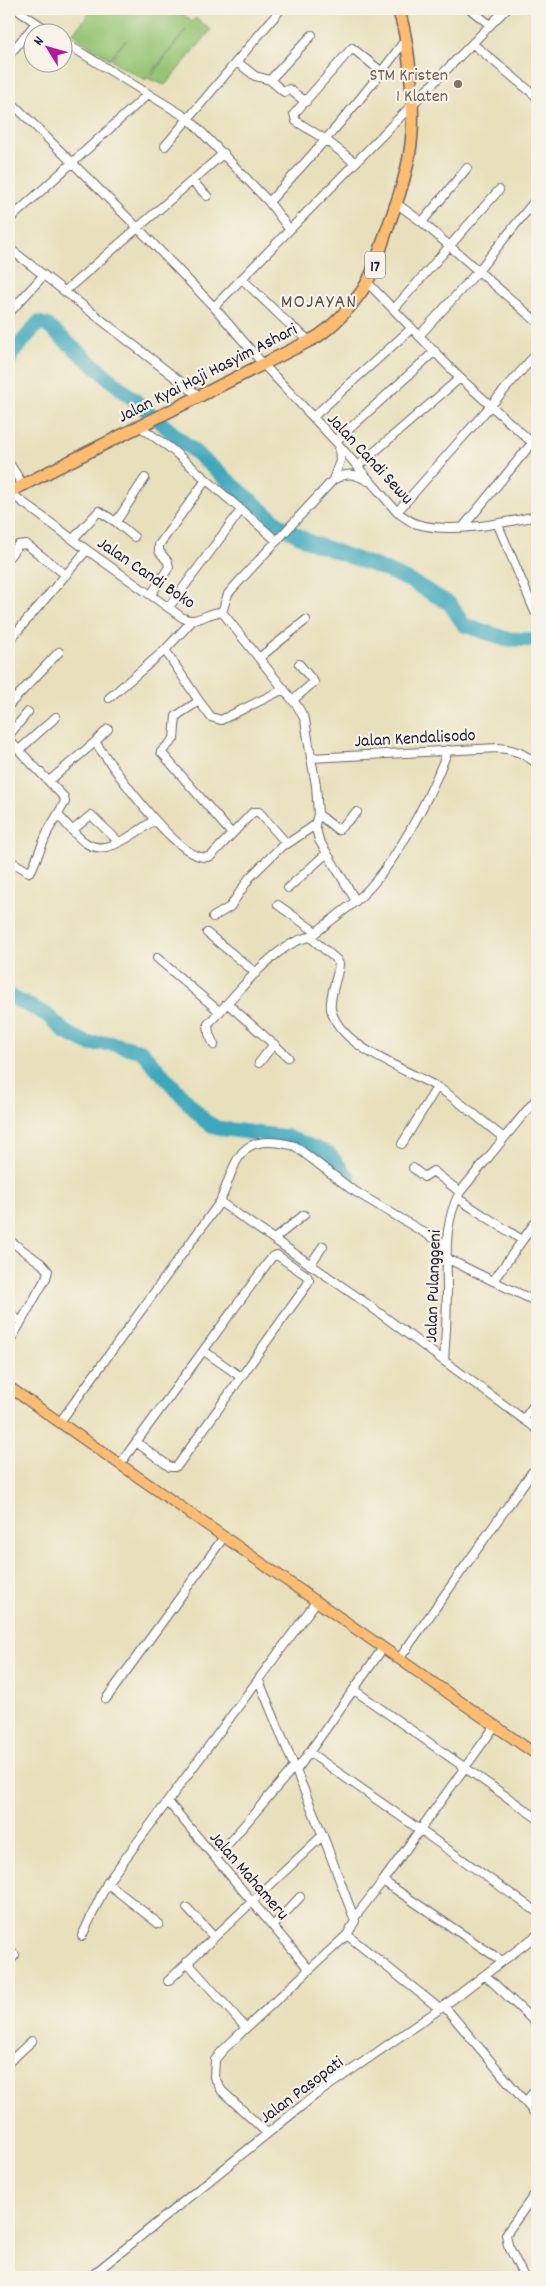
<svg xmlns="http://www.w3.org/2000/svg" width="546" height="2286" viewBox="0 0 546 2286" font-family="Dekko,sans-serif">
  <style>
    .green { fill: #96c574; stroke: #5c7458 }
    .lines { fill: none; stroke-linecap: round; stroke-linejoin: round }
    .river { stroke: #3da8bc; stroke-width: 15 }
    .minor-casing { stroke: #676468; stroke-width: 10 }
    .major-casing { stroke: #676468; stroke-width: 12 }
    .highway-casing { stroke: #676468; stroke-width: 14 }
    .minor { stroke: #fff; stroke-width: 8 }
    .major { stroke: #fdbc70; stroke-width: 10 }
    .highway { stroke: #fdbc70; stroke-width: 11 }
    .education-dot { fill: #8d6e63; stroke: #f7f3e8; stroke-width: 2 }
    .labels { text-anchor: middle; stroke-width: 4.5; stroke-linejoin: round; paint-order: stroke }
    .shield { fill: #f7f3e8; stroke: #62616f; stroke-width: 1 }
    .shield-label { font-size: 16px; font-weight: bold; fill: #22223b }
    .education-label { font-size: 18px; fill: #785e54; stroke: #f7f3e8; text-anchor: end }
    .street-label { font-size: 18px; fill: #22223b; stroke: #f7f3e8 }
    .quarter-label { font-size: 20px; letter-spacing: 1px; fill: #604f4d; stroke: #f7f3e8 }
  </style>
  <rect width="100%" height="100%" fill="#f7f3e8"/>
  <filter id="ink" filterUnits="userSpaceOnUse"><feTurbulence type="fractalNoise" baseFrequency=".02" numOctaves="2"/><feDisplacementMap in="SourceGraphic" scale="10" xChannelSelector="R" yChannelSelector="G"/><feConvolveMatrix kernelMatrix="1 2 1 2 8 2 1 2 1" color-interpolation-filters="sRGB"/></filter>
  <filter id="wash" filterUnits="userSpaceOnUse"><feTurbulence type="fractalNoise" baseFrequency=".0096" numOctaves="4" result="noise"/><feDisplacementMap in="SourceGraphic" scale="20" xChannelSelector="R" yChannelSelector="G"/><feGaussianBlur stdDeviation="1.12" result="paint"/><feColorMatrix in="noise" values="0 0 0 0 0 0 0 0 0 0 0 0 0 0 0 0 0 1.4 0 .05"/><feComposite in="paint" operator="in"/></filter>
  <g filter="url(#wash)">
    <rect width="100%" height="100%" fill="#e8e0bb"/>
    <!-- green -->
    <path class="green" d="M93 9H177L192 22 195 18 211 30 165 85 149 79 186 30 146 80C134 73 122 68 111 59L126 40 109 59 98 50 96 52 73 33Z"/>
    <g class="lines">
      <!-- river -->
      <path class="river" d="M9 361 12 354 38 323 47 325 281 526 310 542 381 568 414 583 450 604 464 625 507 639 537 640
        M9 996 46 1014 65 1032 89 1044 110 1043 141 1051 205 1121 217 1128 287 1137 329 1154 349 1178"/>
    </g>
  </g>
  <g filter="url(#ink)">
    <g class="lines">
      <!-- minor casing -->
      <g class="minor-casing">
        <path id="minor" d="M16 9 50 32
          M470 9 490 25
          M506 9 214 307 263 364 339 445 397 512C403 516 410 522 417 524 451 534 503 523 537 516
          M62 41 189 119 269 202 289 229
          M473 44 537 97
          M9 55 36 23
          M237 62 255 76 270 80 284 92 289 89 306 102
          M270 80 312 35
          M9 100 138 228 214 307
          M165 146 281 9
          M354 162 326 140 296 121 294 114 352 48 382 72
          M192 181 207 196
          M269 202C317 150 364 98 405 40
          M397 204 422 222 537 322
          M9 220 148 94
          M422 222 467 168
          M9 248 199 396
          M242 279 289 324 310 341
          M367 282 460 378 537 447
          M65 291 224 153
          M394 309 499 190
          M9 313 43 276
          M419 336 479 270 533 203
          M313 417 412 328
          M139 426 170 448 277 541
          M336 441 435 351
          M9 463 23 485
          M358 466 460 378
          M333 480C347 472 354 473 368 481
          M9 492 87 550 183 618C198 625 208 611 222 612L298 707 305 720 311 758 498 748C514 749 525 754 537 764
          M397 512 537 353
          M116 522 134 537
          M498 525 535 612
          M463 527 532 443
          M73 539 99 511 116 522 145 478
          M9 557 18 545 26 544 66 575
          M151 595 169 567 168 562 159 551V545L206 480
          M169 607 241 510
          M222 612 228 594 234 587 333 480 340 461 339 445
          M9 641 87 550
          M165 650 199 701 176 716 174 739 161 752 232 834
          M259 658 306 620
          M109 698 165 650 192 621
          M293 700 314 682 299 664
          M199 701 211 717 221 720 284 689
          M9 705 59 652
          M9 735 28 712
          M9 740 59 792 64 797 65 802 48 831 32 869 29 872 14 863H9
          M95 742 108 729
          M19 750 56 717
          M311 758 316 785 318 814 315 825 319 840 356 901 310 937 337 960 339 964C338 978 329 995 331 1009 339 1047 406 1069 437 1087 460 1101 482 1121 504 1138
          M49 781 95 742C111 764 183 870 211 856L253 812H259L287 844 315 825
          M318 814 338 830 357 812
          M59 816C67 824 76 837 86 843 108 858 136 831 155 820
          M73 830 91 815 119 842
          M288 888 327 853
          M356 901C394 869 430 797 448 750
          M278 905 316 932
          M213 917 230 907 250 877 285 843
          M207 933 256 973
          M157 958 220 1012
          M228 1004 288 1057
          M214 1045 209 1034 208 1024C233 999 275 942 310 937
          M259 1063 274 1044
          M537 1098 460 1192C443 1224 447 1255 447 1290 447 1314 446 1337 444 1361L537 1429
          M402 1144 437 1087
          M413 1168 424 1177 433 1171 460 1192
          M457 1198 522 1240
          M220 1202C238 1158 238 1131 295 1146L351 1189 445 1245
          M274 1239 304 1215
          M9 1240 42 1264 48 1271 46 1278 9 1343
          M446 1258 493 1281 537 1220
          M310 1265 323 1246
          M493 1281 537 1302
          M9 1313 21 1322
          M204 1351 241 1377
          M524 1419 537 1401
          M60 1422 220 1202 366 1303 444 1361
          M120 1464C170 1395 222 1326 272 1257L277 1255 307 1276 309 1280 307 1285 178 1465 175 1467H170L136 1442
          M399 1659 532 1472
          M259 1681 325 1841 355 1921 347 1935 246 2028 222 2051 215 2060 214 2077 222 2091 267 2133
          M354 1690 537 1818
          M106 1699 224 1537
          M495 1726 383 1881 502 1961
          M309 1752 537 1912
          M296 1771 383 1648
          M169 1803 308 1968
          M216 1858 294 1767
          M107 1883 159 1924
          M187 1908 213 1936
          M355 1917 383 1881
          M274 1925 300 1897
          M347 1935 440 2009
          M82 1936 107 1883 316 1602
          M9 1950 15 1955 9 1962
          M187 1962 246 2028
          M485 1975 537 2024
          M168 1981 323 1835
          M444 2006 537 2116
          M9 2062 32 2041
          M525 2102 537 2088
          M90 2277 314 2096 444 2006 537 1935
          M524 2277 508 2245 506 2234 537 2191"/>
      </g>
      <!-- major casing -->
      <g class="major-casing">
        <path id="major" d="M9 1387 537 1755"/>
      </g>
      <!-- highway casing -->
      <g class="highway-casing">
        <path id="highway" d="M9 492 317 337C335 325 349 309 362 291 373 274 379 254 385 235 397 202 410 168 412 133 414 100 409 39 398 9"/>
      </g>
      <!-- minor -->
      <use href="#minor" class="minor"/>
      <!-- major -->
      <use href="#major" class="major"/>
      <!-- highway -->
      <use href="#highway" class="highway"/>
    </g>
  </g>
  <!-- markers -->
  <circle class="education-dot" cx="458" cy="84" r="5"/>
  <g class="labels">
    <!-- shield labels -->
    <rect class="shield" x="365" y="251.5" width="20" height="27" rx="4"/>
    <g class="shield-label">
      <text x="375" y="271">17</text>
    </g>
    <!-- education labels -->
    <g class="education-label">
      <text x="448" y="80">STM Kristen<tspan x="448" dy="21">1 Klaten</tspan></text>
    </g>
    <!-- street labels -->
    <g class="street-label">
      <text transform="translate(207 372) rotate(-27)" y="6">Jalan Kyai Haji Hasyim Ashari</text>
      <text transform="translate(371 458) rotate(47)" y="6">Jalan Candi Sewu</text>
      <text transform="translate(147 572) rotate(34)" y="6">Jalan Candi Boko</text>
      <text transform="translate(415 737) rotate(-3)" y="6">Jalan Kendalisodo</text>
      <text transform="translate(432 1286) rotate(-88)" y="6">Jalan Pulanggeni</text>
      <text transform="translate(250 1875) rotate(49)" y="6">Jalan Mahameru</text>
      <text transform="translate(301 2089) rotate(-37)" y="6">Jalan Pasopati</text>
    </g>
    <!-- quarter labels -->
    <g class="quarter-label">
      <text x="319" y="307">MOJAYAN</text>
    </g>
  </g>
  <!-- margin -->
  <rect width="546" height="2286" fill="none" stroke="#f7f3e8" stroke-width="30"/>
  <!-- north arrow -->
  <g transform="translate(48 48) rotate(307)"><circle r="24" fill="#f7f3e8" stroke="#a29fa3"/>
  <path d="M0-4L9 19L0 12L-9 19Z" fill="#b5179e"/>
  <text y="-8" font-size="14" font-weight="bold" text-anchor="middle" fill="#22223b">N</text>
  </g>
</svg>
